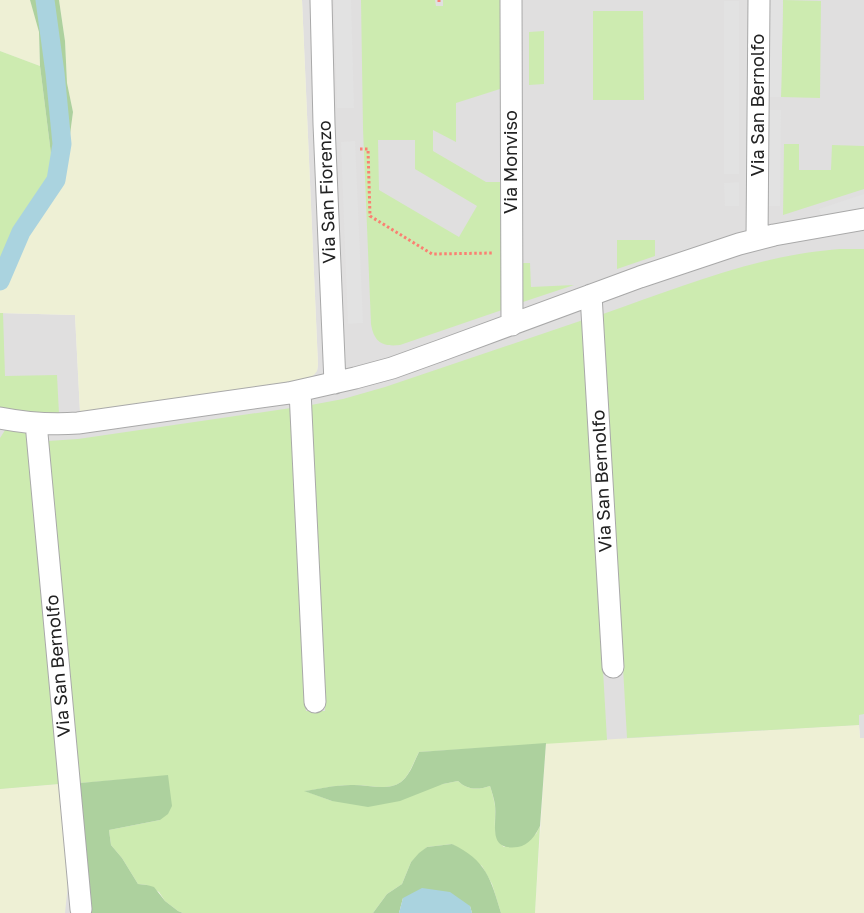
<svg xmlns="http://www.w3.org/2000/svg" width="864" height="913" viewBox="0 0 864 913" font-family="'Golos Text',sans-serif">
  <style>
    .residential { fill: #e0dfdf }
    .farmland { fill: #eef0d5 }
    .grass { fill: #cdebb0; fill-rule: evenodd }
    .forest { fill: #add19e }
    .parking { fill: #e2e2e2 }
    .water { fill: #aad3df }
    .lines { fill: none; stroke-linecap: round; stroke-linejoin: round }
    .canal { stroke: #aad3df; stroke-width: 19 }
    .minor-casing { stroke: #a9a9a9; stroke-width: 23 }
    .path { stroke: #fa8072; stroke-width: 3; stroke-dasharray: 2.5 2.5; stroke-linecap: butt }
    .minor { stroke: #fff; stroke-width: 21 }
    .labels { text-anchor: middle; stroke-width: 5; stroke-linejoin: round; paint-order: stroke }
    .street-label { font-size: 18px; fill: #222; stroke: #fff }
  </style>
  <rect width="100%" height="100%" fill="#f2efe9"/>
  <!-- residential -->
  <path class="residential" d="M302 0H864V738H860L859 725 419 752 80 783 91 913H0L59 784 0 789V313L75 315 80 412 317 371 318 365Z"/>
  <!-- farmland -->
  <path class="farmland" d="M0 0H30L39 32 40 66 0 51Z
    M59 0H302L318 365 317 371 314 375 306 379 295 382 80 412 75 315 0 313V260L12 235 53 170 69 142 73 112 67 83 65 41Z
    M859 725 860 738H864V913H535L546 743Z
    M59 784 68 884 65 913H0V789Z"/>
  <!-- grass -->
  <path class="grass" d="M361 0H435L436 6H443V0H501L500 89 456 103V142L433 130V151L486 182H500L502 310 400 345C382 347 374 342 371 324L363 129ZM378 140H415V169L477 206 459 237 379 190Z
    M783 0 821 1 820 98 781 97Z
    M593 11H643L644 100H593Z
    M544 31V84L529 85V32Z
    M0 51 40 66 53 170 12 235 0 260Z
    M784 144H799V170H831L832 145 864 146V189L783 215Z
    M617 240H655V256L617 269Z
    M840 249H864V714L859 715V725L627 738 603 314C669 291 736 264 805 253 817 251 829 250 840 249Z
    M523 263H530L531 287 574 285 523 302Z
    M0 313H3L5 376 57 375 59 414 0 410Z
    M583 320 607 740 419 752C414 761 410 775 401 782 387 792 367 784 352 785 336 785 320 789 305 791L332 801 443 784 458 781C467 790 478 790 490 786 492 793 494 799 495 806 496 820 491 836 504 847L536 834 540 826 535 913H501L492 884 482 866 452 844 427 847 411 862 402 884 387 894 373 913H183L178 911 165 901 159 892 147 885 138 884 122 858 111 845 109 830 160 820 168 776 80 783 48 441 78 439 291 408 306 711H325L311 405 343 399 385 387Z
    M7 427 27 429 59 784 0 789V438Z"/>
  <!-- forest -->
  <path class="forest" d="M30 0H59L65 41 67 83 73 112 69 142 53 170 40 66 39 32Z
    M546 743 540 826C535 836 529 845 518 847 487 851 497 825 495 805 494 799 492 792 490 786 478 790 467 790 458 781L443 784 400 801 368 807 332 801 304 791C319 789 335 785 351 785 367 784 387 792 401 782 410 775 414 762 419 752Z
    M168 775 172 806 168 814 160 820 109 830 111 845 122 858 138 884 147 885 154 887 165 901 178 911 183 913H91L80 783Z
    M452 844C486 860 491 879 501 913H472L470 906 403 898 399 913H373L387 894 402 884 411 862 419 853 427 847Z"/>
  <!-- parking -->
  <path class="parking" d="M334 0H351L354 108H337Z
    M768 0H783L781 97H767Z
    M724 1H739V174H724Z
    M766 110H781L780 206H765Z
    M355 141 363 323 348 324 341 142Z
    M739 182V206H725L724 183Z
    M864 194V210L824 223 819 209Z"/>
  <!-- water -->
  <path class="water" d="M422 888 450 892 470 906 472 913H399L403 898Z"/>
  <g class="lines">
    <!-- canal -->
    <path class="canal" d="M0 281 21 232 56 180 62 144 55 73 45 0"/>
    <!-- minor casing -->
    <g class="minor-casing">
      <path id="minor" d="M321 0 324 124 335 383
        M511 0 512 325
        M757 239 759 0
        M591 295 613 667
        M300 391 315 702
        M0 418C26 423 52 425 78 423L289 393 355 378 392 368 442 350 640 277 739 244 774 235 864 219
        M36 423 81 909"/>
    </g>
    <!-- path -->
    <path class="path" d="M439 0V2
      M360 149H368L370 216 432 254 493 253"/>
    <!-- minor -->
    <use href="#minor" class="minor"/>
  </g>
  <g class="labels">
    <!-- street labels -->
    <g class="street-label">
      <text transform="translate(758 105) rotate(-90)" y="6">Via San Bernolfo</text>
      <text transform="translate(511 162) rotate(-90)" y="6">Via Monviso</text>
      <text transform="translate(327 192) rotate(-92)" y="6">Via San Fiorenzo</text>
      <text transform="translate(602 481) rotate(-93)" y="6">Via San Bernolfo</text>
      <text transform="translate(58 666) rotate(-95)" y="6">Via San Bernolfo</text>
    </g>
  </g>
</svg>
